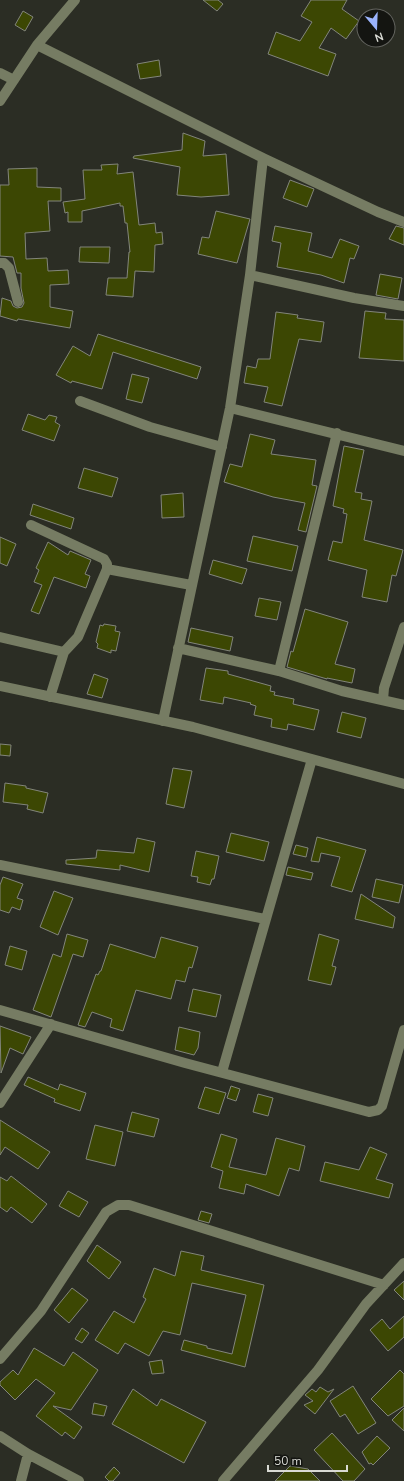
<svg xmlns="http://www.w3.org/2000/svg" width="404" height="1481" viewBox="0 0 404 1481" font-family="'Nunito Sans',sans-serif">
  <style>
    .building { fill: #3c4703; stroke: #82857b }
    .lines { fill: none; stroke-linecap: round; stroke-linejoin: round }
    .minor { stroke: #767c63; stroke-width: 10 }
  </style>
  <rect width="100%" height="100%" fill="#2b2d24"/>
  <!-- building -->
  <path class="building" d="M203 0H218L223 4 217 11Z
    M311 0H347L342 9 359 21 346 39 331 28 319 48 336 54 328 76 268 54 276 32 300 41 312 22 301 16Z
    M23 11 33 17 25 31 15 25Z
    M159 60 161 76 140 79 137 64Z
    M183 133 205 141 203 156 226 154 229 195 201 197 177 195 180 167 133 158 134 156 182 150Z
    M118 164 117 174 133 172 139 225 155 223 156 233 162 232 163 244 155 245 154 272 135 271 133 297 106 295 108 278H127L129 252H130L127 223H125L123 206H120V203L82 211V222H68V212L65 213 63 202 85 199 83 170H102L101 165Z
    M37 168V187L61 188V201H48L50 231 25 233 26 259 47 258 48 271 68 270 69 284 50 285V307L73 311 70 328 18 319 17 321 0 316 2 298 11 301 13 306 17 308 22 307 24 303 21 288V273H17L13 257 0 256V185H9L8 169Z
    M290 180 314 189 307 207 283 198Z
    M216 211 250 219 237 263 198 254 202 237 209 238Z
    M275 226 312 233 308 251 332 258 340 239 359 246 354 259 350 258 344 283 321 275 277 267 281 243 272 241Z
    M396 226 404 228V245L389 239Z
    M80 247H110L109 263 79 262Z
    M380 274 402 278 398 299 376 295Z
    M365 311 386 313 385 319 404 320V361L359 358Z
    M276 312 298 315 297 318 324 322 321 342 299 339 282 406 264 402 268 387 244 383 247 366 256 368 258 359H270Z
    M98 334 201 367 197 379 113 352 102 389 72 381 71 383 56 375 73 346 90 356Z
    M132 374 149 378 142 403 126 399Z
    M28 414 45 420 49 415 57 417 55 422 60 425 54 441 22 430Z
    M250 434 275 440 271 454 316 460 312 485 317 486 306 532 298 530 305 503 273 497 224 482 230 464 242 467Z
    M344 446 364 450 355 492 362 493 361 499 372 501 364 540 403 550 396 576 392 575 387 602 362 597 367 570 328 560 333 541 342 543 347 514 343 513 344 509 333 506Z
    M84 468 118 478 112 497 78 488Z
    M183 493 184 517 162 518 161 495Z
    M33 504 74 518 71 529 30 515Z
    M253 536 298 546 292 571 247 561Z
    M0 537 16 544 7 566 0 563Z
    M48 542 68 555 70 551 91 560 85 574 90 576 86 588 54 577 39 614 31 611 42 585 34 582 39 570 36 568Z
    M213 560 247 569 242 584 209 574Z
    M259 598 281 602 277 620 255 616Z
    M305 609 348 622 335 664 355 669 352 683 327 678V679L287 667 291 651 293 652Z
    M104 624 116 626 115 631 120 632 116 651 111 650V653L97 648 98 644 96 642 100 625 103 626Z
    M191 628 233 637 230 651 188 642Z
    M206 668 228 671V674L271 686 270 691 275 692 274 695 294 699 293 704 319 710 314 730 288 724 287 730 271 727 272 719 254 715 256 706 250 704 251 703 224 697 223 704 200 700Z
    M94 674 108 679 102 698 87 694Z
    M342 712 366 718 361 738 337 732Z
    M0 744 11 745 10 756 0 755Z
    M173 768 192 771 184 808 166 804Z
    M5 783 26 786V788L48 793 43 813 27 809 28 805 3 802Z
    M231 833 269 842 264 861 226 852Z
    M317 837 366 850 352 892 331 886 340 857 321 853 319 862 311 861Z
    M137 838 155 842 149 872 120 865V870L66 864V860L96 858 97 850 134 853Z
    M296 845 308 848 306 857 293 854Z
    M196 851 219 856 214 879H212L210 885 197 882 198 877 191 876Z
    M288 867 313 873 311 880 286 875Z
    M3 877 23 884 17 898 23 900 20 910 12 907 9 913 0 910V885Z
    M376 879 403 885 399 903 372 897Z
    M54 891 73 898 58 935 40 927Z
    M361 894 395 917 393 928 355 919Z
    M67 934 88 940 83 957 73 954 51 1017 33 1010 53 954 61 957Z
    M319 934 339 940 332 966 336 967 331 985 308 980Z
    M161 937 198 947 192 968 189 967 185 982 176 980 171 999 136 990 123 1031 110 1027 112 1019 92 1012 85 1027 78 1025 96 974 98 975 100 971H101L110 944 155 958Z
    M10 946 27 951 22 970 5 965Z
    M193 989 221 995 216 1017 188 1011Z
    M0 1026 31 1037 23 1054 10 1048 1 1073Z
    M179 1027 200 1032 198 1048 194 1055 175 1050Z
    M28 1077 58 1090 60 1084 86 1093 80 1111 54 1102 55 1099 24 1085Z
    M231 1086 240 1089 236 1101 227 1098Z
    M205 1087 226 1093 219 1114 198 1108Z
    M258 1094 273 1098 268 1116 253 1112Z
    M132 1112 159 1119 154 1137 127 1131Z
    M0 1120 50 1152 38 1169 5 1147 0 1155Z
    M95 1125 123 1132 115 1166 86 1159Z
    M221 1134 237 1139 229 1167 266 1175 276 1138 305 1146 299 1171 289 1168 279 1196 246 1184 244 1194 219 1188 223 1171 211 1167Z
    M370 1147 387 1154 376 1179 393 1184 389 1198 320 1181 325 1162 359 1170Z
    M11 1176 47 1204 32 1223 11 1207 7 1212 0 1207V1177L7 1181Z
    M68 1191 88 1202 79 1217 59 1206Z
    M201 1211 212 1214 209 1223 198 1220Z
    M97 1245 121 1262 109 1279 87 1261Z
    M181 1251 204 1256 201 1270 264 1285 245 1367 181 1350 184 1340 207 1346V1348L232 1354 246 1295 192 1283 180 1335 163 1331 149 1356 125 1343 118 1354 95 1340 114 1311 134 1323 146 1299 143 1297 154 1268 175 1276Z
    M404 1281V1300L394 1290Z
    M72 1288 88 1300 69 1323 54 1310Z
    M404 1316V1337L388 1351 370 1330 382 1319 390 1329Z
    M82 1328 89 1333 82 1343 75 1339Z
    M34 1348 64 1366 73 1352 98 1370 71 1410 53 1406 82 1427 74 1439 65 1432 62 1436 36 1416 55 1393 36 1379 15 1400 0 1385V1382L13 1370 18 1375Z
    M162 1360 164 1373 152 1374 149 1362Z
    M400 1370 404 1374V1406L388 1416 371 1399Z
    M353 1386 376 1423 358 1434 345 1414 340 1417 330 1401Z
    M320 1387 328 1392 334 1389 315 1414 304 1405 313 1401 305 1395 312 1389 316 1392Z
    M133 1389 157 1406 161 1399 206 1422 184 1463 112 1424Z
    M94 1403 107 1406 104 1416 92 1414Z
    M404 1408V1431L392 1420Z
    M332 1433 365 1469 354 1481H343L314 1450Z
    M377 1436 390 1448 373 1465 371 1463 369 1464 362 1452Z
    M290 1466 308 1469 320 1481H275Z
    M114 1467 120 1473 113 1481H109L105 1477Z"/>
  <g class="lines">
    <!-- minor -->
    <path class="minor" d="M37 45 263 158 378 212 404 222
      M0 73 14 80
      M0 101 37 45 75 0
      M263 158 250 275 354 298 404 306
      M0 263H4L9 268 18 302
      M80 401 150 427 222 447
      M230 408 404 451
      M31 525 104 559 107 564V569
      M0 637 64 652 78 637 107 569 191 585
      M178 648 279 671 342 691 404 705
      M279 671 337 433
      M0 686 193 727 404 784
      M50 697 64 652
      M383 700 384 688 404 627
      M163 721 230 408 250 275
      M0 865 265 919
      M0 1010 185 1063 369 1112 378 1110 382 1106 404 1030
      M222 1072 312 759
      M0 1103 51 1024
      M0 1359 41 1311 106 1212 118 1205H129L384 1285
      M0 1436 28 1454 79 1481
      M21 1481 28 1454
      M223 1481 318 1370 366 1304 404 1263"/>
  </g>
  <!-- north arrow -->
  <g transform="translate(376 28) rotate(161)"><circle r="19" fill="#141511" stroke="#63645f"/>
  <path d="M0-3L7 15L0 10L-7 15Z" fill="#9bb4fd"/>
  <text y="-6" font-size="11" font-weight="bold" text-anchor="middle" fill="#d9dad4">N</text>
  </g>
  <!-- scale -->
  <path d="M268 1465v6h79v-6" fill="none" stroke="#d9dad4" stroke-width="2"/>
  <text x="274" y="1465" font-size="12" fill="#d9dad4" stroke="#141511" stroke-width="3" paint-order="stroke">50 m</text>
</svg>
